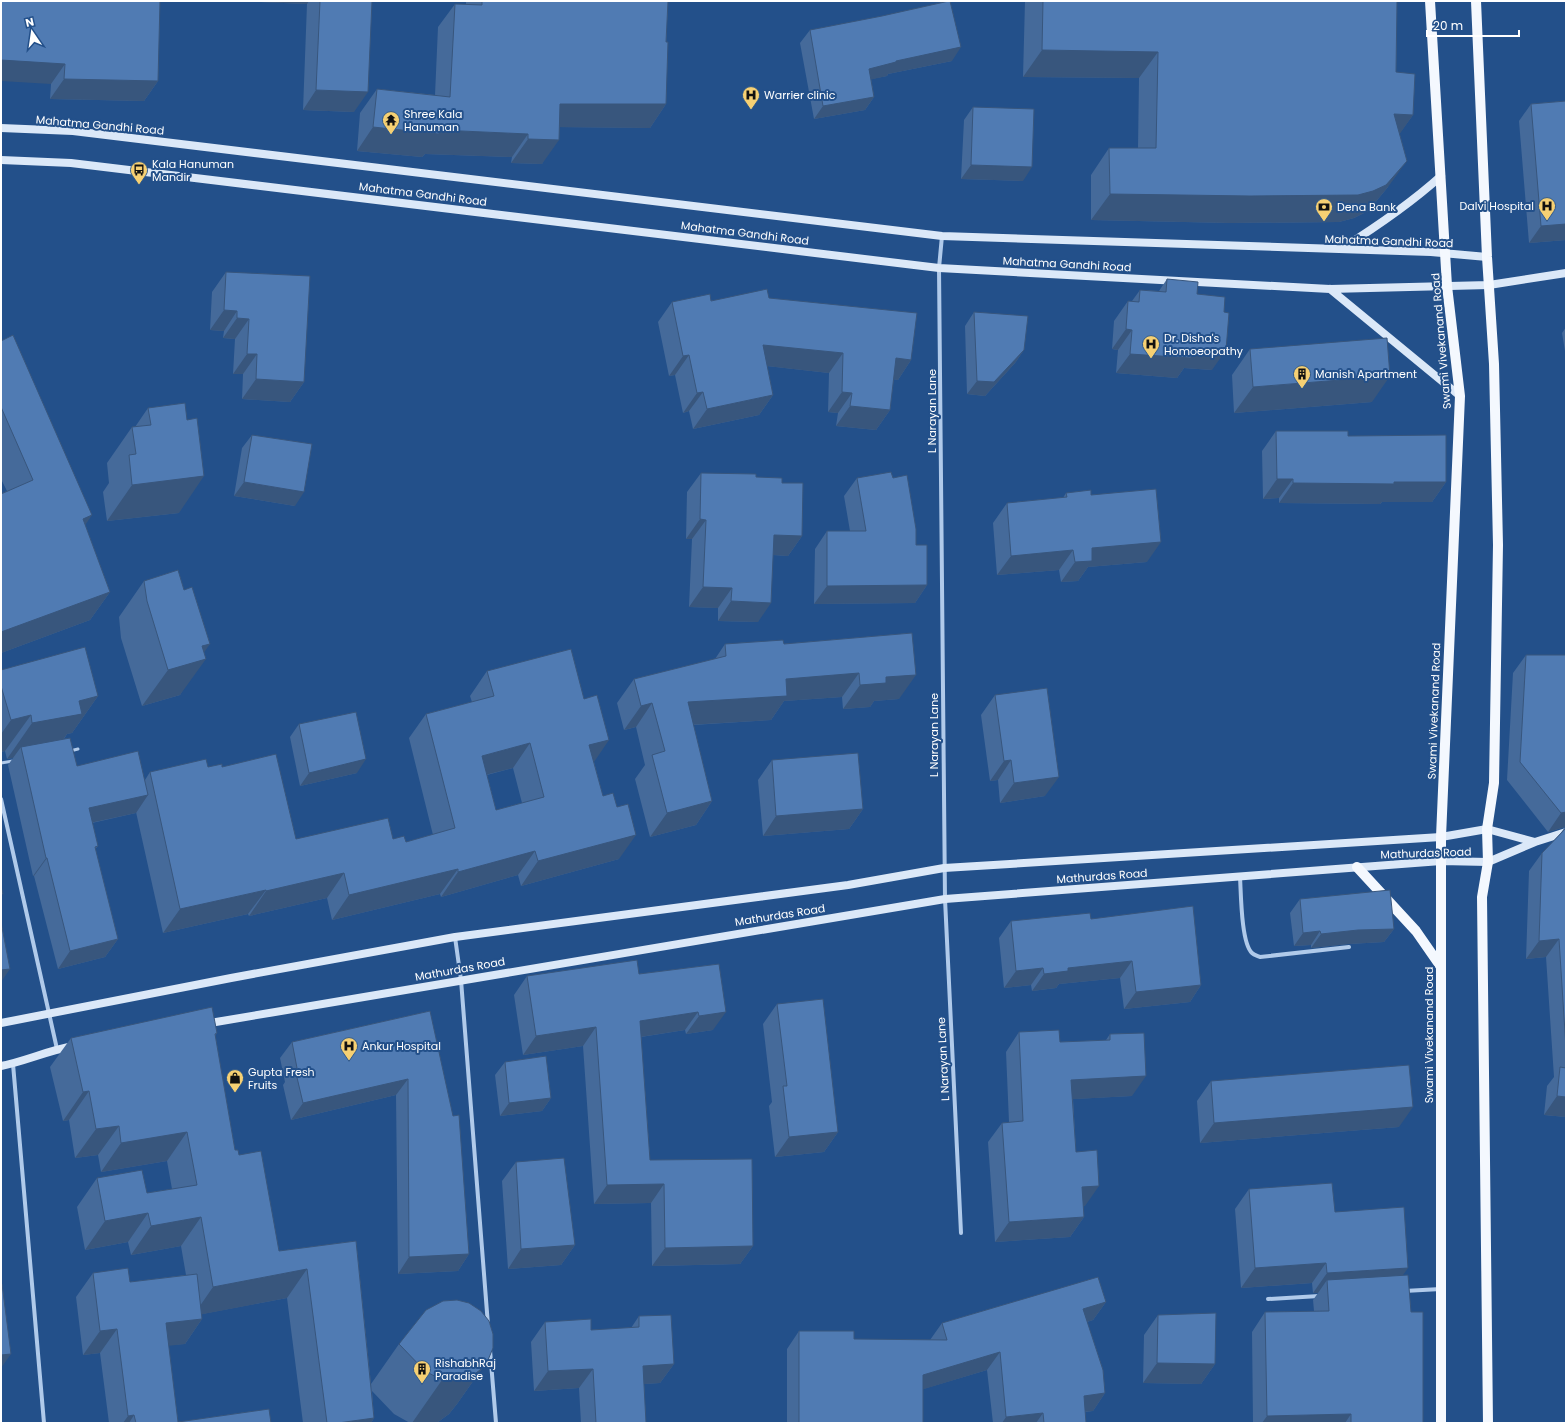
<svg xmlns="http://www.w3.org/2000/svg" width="1567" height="1424" viewBox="0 0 1567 1424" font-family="Poppins,sans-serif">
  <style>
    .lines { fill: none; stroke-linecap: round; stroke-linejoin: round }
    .lane { stroke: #b0caea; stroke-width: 3 }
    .street { stroke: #b0caea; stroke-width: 4 }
    .secondary { stroke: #dbe8f8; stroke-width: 8 }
    .primary { stroke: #f4f8fe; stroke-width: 10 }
    .wall { fill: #456a9a; fill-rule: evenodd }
    .shaded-wall { fill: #38567d }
    .building { fill: #507bb3; stroke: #38567d; fill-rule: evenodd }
    .labels { text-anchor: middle; stroke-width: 4; stroke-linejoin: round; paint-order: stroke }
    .poi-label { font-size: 11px; fill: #fff; stroke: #23508a; text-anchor: start }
    .street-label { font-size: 11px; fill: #fff; stroke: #23508a }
  </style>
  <rect width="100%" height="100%" fill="#23508a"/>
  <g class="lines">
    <!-- lane -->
    <path class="lane" d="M70 751 78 749
      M1 763 13 761"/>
    <!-- street -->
    <path class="street" d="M942 236 939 268 945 899 961 1233
      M1 799 57 1049
      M1240 877C1241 892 1241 943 1252 953 1254 955 1258 956 1260 957L1349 947
      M455 937 461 980 488 1325
      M13 1064 44 1423
      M1404 1291 1441 1289
      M1268 1299 1319 1296
      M490 1350 496 1423"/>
    <!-- secondary -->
    <path class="secondary" d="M1 128 73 131 942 236 1431 252 1487 257
      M1 160 71 163 939 268 1330 289 1489 285 1566 273
      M1341 249C1376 227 1410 204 1441 176
      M1330 289 1460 396
      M1 1023 231 978 455 937 848 885 944 868 1441 837 1487 829 1535 842
      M204 1024 945 899 1441 861 1488 862 1535 842 1566 832
      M1 1066C26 1061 49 1050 74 1046"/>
    <!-- primary -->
    <path class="primary" d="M1430 1 1447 286 1460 396 1441 837V1423
      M1476 1 1487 257 1494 364 1498 545 1494 783 1487 829 1488 862 1482 897 1488 1423
      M1357 867 1416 931 1441 967"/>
  </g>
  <!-- wall -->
  <path class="wall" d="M1 1 158 81 144 101 50 99 51 84Z
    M240 1H372L354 112 303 110 307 4Z
    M466 1H668L666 42V104L650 128 559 127 542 164 511 163 512 157 425 154 422 157 357 151 360 113 377 89 435 95 438 27 455 4H466Z
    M1025 1H1397L1396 72 1413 115 1399 134 1388 187 1368 211 1354 218 1339 222 1231 223 1091 220V175L1109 148H1138L1139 78 1023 77Z
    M810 30 952 61 888 74 887 76 871 79 874 97 865 110 814 119 800 43Z
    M1566 101V240L1529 243 1519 121 1531 104Z
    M973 107 1023 181 961 179 964 120Z
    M226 272 304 382 290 402 242 399 243 374H233L235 339 223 338 224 331 210 330 212 292Z
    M1167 279 1197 294 1212 370 1184 368 1177 378 1116 373 1118 350 1112 349 1114 321 1128 301H1132L1140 290 1159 291Z
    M769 298 911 360 898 380 893 379 890 410 876 430 836 426 838 413 828 412 829 373 767 366 773 395 759 415 693 429 689 411 683 413 675 375 669 376 658 322 672 302Z
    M974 312 1024 350 1015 363 985 396 967 394 965 326Z
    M1566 327V357L1562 333Z
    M1 341 85 525 110 592 90 620 1 653V494L7 491 1 479Z
    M1250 349 1372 402 1234 413 1232 375Z
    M148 408 187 420 179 513 107 521 103 492 109 483 107 463 132 427H135Z
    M1276 431 1348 436 1446 482 1432 502H1382L1380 504 1279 503V498L1263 499 1262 451Z
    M252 435 295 506 234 496 242 448Z
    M701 473 756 477 782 483 802 536 788 556 773 555 758 622 718 621V608L689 607 692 539H686L687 492Z
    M857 478H893L916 545 927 585 915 603 814 604 815 549 827 531H850L844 496Z
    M1066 493 1091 495 1147 562 1088 567 1078 581 1061 582 1059 570 997 575 993 523 1007 503 1063 498Z
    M144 581 184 590 204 653 180 695 142 706 121 638 119 617Z
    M912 633 899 699 874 701 870 707 843 709 842 697 784 701 771 720 693 725 712 801 696 825 650 837 635 779 645 765 636 727 624 730 617 703 634 679 715 659 725 644H784Z
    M1526 655H1566V1117L1544 1115 1547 1086 1554 1077 1546 957 1526 959 1529 871 1542 853 1560 834 1565 827 1548 832 1507 780 1513 673Z
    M1 670 98 696 72 733 67 734 64 739 77 766 145 780 150 772 208 767H222L296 839H393L406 842 433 835 409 738 426 714 472 702 470 696 487 671 594 762 619 859 521 886 518 875 441 897 440 894 332 920 327 898 249 916 248 914 163 933 136 812V813L92 823 98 846 95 849 118 939 105 957 58 969 34 876H33L8 765 13 758 7 759 5 751 1 752ZM513 768 522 803 496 810 487 775Z
    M995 695 1045 796 1000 803 998 780 990 781 981 715Z
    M299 724 357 773 300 786 290 737Z
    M772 760 863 809 849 829 763 836 758 780Z
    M1300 899 1394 929 1384 942 1349 944 1311 948V945L1294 946 1290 913Z
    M1091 919 1201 985 1190 1002 1124 1009 1120 978 1059 984 1056 988 1032 991 1031 985 1004 988 999 938 1011 921Z
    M719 964 713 1030 686 1034 685 1030 641 1037 650 1160 753 1246 740 1264 652 1266 651 1203 594 1204 583 1046 523 1055 514 995 527 976 639 974Z
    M777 1004 838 1132 824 1152 775 1157 769 1106 772 1102 763 1024Z
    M430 1011 469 1254 458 1271 398 1274 396 1095 291 1120 283 1085 285 1082 280 1058 292 1042Z
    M1019 1032 1060 1042 1106 1040 1110 1034 1132 1096 1073 1099 1076 1152 1085 1206H1083L1084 1217 1070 1237 995 1242 988 1142 1002 1123 1009 1122 1006 1052Z
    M217 1033 215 1036 235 1150 239 1155 279 1251 356 1241 371 1384 399 1344 488 1360 457 1404 449 1414 438 1422 432 1423H410L394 1414 372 1391 374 1418 371 1423H303L287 1298 202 1314V1319L185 1344 168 1345 178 1422 271 1423H109L100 1353 83 1355 76 1297 93 1273 130 1282 186 1275 181 1246 131 1255 128 1242 85 1250 77 1207 97 1178 147 1193 172 1189 167 1161 101 1172 98 1155 75 1158 69 1120 63 1121 50 1067 71 1038Z
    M505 1062 551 1098 542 1111 500 1116 495 1075Z
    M1211 1081 1399 1127 1200 1143 1197 1101Z
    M516 1162 575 1245 561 1265 508 1269 502 1181Z
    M1249 1189 1335 1212 1403 1276 1411 1312 1423 1423H1253L1252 1332 1265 1312 1314 1311 1313 1300 1318 1293H1313L1312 1283 1241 1288 1235 1209Z
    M1106 1302 1093 1320 1087 1322 1105 1393 1093 1411 1085 1412 1086 1423H993L987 1370 923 1389V1423H787V1349L799 1331 854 1339 930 1340 942 1323Z
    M1158 1315 1215 1364 1201 1384 1143 1383 1144 1335Z
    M639 1316 674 1364 660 1383 644 1384 646 1423H581L579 1388 534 1391 531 1342 545 1322 591 1330 631 1328Z"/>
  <!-- shaded-wall -->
  <path class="shaded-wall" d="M240 1H309L307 4Z
    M961 47 952 61 888 74 887 76 860 82 869 69 896 61Z
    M1042 50 1158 52 1139 78 1023 77Z
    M1 60 65 64 51 84 1 81Z
    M64 79 158 81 144 101 50 99Z
    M316 90 368 92 354 112 303 110Z
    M874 97 865 110 814 119 823 106Z
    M560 104H666L650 128 544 127Z
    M1394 114 1413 115 1394 142Z
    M373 127 439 130 528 134 512 157 425 154 422 157 357 151Z
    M528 139 559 140 542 164 511 163Z
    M1407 161 1388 187 1368 211 1354 218 1339 222 1231 223 1091 220 1110 194Z
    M971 165 1032 167 1023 181 961 179Z
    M1566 224V240L1529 243 1541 226Z
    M224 310 237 311 224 331 210 330Z
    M237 318 249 319 235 339 223 338Z
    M1126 329 1132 330 1118 350 1112 349Z
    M763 345 843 353 829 373 749 364Z
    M1192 348 1226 350 1212 370 1184 368 1177 378 1116 373 1130 354Z
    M1024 350 1015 363 985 396 967 394 977 381Z
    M247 354H257L243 374H233Z
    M689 355 675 375 669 376 683 356Z
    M896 358 911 360 898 380 882 378Z
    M1390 376 1372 402 1234 413 1253 387Z
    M256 379 304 382 290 402 242 399Z
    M703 392 689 411 683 413 697 393Z
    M842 392 852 393 838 413 828 412Z
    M773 395 759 415 693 429 707 409Z
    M850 406 890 410 876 430 836 426Z
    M204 476 179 513 107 521 132 485Z
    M1277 479H1293L1279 498 1263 499Z
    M244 482 304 492 295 506 234 496Z
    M1394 482H1446L1432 502H1382L1380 504 1279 503 1293 483Z
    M92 515 73 543 83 519Z
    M700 519 706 520 692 539H686Z
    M774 535 802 536 788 556 760 554Z
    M1161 542 1147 562 1088 567 1078 581 1061 582 1075 562 1092 548Z
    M1073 550 1059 570 997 575 1011 556Z
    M927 585 915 603 814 604 827 586Z
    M703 587 732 588 718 608 689 607Z
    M110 592 90 620 1 653V632Z
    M731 601 771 603 758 622 718 621Z
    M210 644 198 661 206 659 180 695 142 706 168 670 202 646Z
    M859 673 842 697 784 701 771 720 671 726 688 702 786 679Z
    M916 675 899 699 874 701 870 707 843 709 860 685 886 677Z
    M98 696 72 733 67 734 56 750 21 747 13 758 7 759 32 723 79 701Z
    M652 703 636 727 624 730 641 706Z
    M31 715 5 751 1 752V734L11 720Z
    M609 740 592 765 589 745Z
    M530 743 513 768 465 780 482 756Z
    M366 759 357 773 300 786 309 773Z
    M1011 760 998 780 990 781 1004 761Z
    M1059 777 1045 796 1000 803 1014 783Z
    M148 795 136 813 76 826 89 808Z
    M712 801 696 825 650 837 667 813Z
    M863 809 849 829 763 836 776 816Z
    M1566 812V826L1565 827 1548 832 1561 813Z
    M636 835 619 859 521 886 538 861Z
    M535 851 518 875 441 897 458 872Z
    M46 858H47L34 876H33Z
    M458 869 440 894 332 920 349 895Z
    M344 873 327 898 249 916 266 891Z
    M266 890 248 914 163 933 180 909Z
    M1394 929 1384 942 1349 944 1311 948 1321 934 1358 930Z
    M1320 931 1311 945 1294 946 1303 933Z
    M118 939 105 957 58 969 70 951Z
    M1559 939 1546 957 1526 959 1539 941Z
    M1132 961 1120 978 1059 984 1056 988 1032 991 1044 974 1068 968Z
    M1043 968 1031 985 1004 988 1016 971Z
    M10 969 1 982V970Z
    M1201 985 1190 1002 1124 1009 1136 992Z
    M698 1012 685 1030 627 1039 640 1021Z
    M726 1012 713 1030 686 1034 699 1016Z
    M596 1027 583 1046 523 1055 536 1036Z
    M1146 1076 1132 1096 1057 1100 1071 1080Z
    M408 1079 396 1095 291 1120 303 1103Z
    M89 1091 69 1120 63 1121 83 1092Z
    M1557 1096 1566 1097V1117L1544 1115Z
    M551 1098 542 1111 500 1116 509 1103Z
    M1413 1107 1399 1127 1200 1143 1214 1123Z
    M119 1126 98 1155 75 1158 96 1129Z
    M187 1132 167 1161 101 1172 121 1143Z
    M838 1132 824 1152 775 1157 789 1137Z
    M664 1184 651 1203 594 1204 607 1185Z
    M1099 1186 1085 1206 1068 1207 1082 1187Z
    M148 1213 128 1242 85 1250 105 1221Z
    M201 1217 181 1246 131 1255 151 1226Z
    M1084 1217 1070 1237 995 1242 1009 1222Z
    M575 1245 561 1265 508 1269 521 1249Z
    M753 1246 740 1264 652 1266 665 1248Z
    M469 1254 458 1271 398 1274 409 1257Z
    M1326 1263 1312 1283 1241 1288 1255 1268Z
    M1408 1268 1394 1288 1327 1280 1318 1293H1313L1327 1273Z
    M307 1269 287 1298 193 1316 213 1287Z
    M1106 1302 1093 1320 1071 1327 1083 1309Z
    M202 1319 185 1344 149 1348 166 1323Z
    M117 1329 100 1353 83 1355 100 1331Z
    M1000 1352 987 1370 911 1393 923 1375Z
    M11 1354 1 1368V1355Z
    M488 1360 457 1404 449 1414 438 1422 432 1423H412L442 1380Z
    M1157 1363 1215 1364 1201 1384 1143 1383Z
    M674 1364 660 1383 629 1385 643 1366Z
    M593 1369 579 1388 534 1391 548 1371Z
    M1105 1393 1093 1411 1071 1413 1084 1396Z
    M1043 1413 1036 1423H1002L1006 1417Z
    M1351 1414 1345 1423H1262L1267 1416Z
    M134 1415 129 1423H123L128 1416Z
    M374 1418 371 1423H338Z"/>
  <!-- building -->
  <path class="building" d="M1 1H160L158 81 64 79 65 64 1 60Z
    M320 1H372L368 92 316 90Z
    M482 1H668L666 42H668L666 104H560L559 140 528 139V134L439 130V134L373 127 377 89 450 97 455 4 482 5Z
    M949 1H950L961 47 896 61V62L869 69 874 97 823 106 810 30 882 16Z
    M1043 1H1397L1396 72 1415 74 1413 115 1394 114 1407 161 1386 185 1373 191 1358 195 1250 196 1110 194 1109 148H1156L1158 52 1042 50Z
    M1566 101V224L1541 226 1531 104Z
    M973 107 1034 109 1032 167 971 165Z
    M226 272 310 276 304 382 256 379 257 354H247L249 319 237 318V311L224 310Z
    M1167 279 1198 282 1197 294 1225 297 1224 312 1229 313 1226 350 1192 348 1191 358 1130 354 1132 330 1126 329 1128 301 1139 302 1140 290 1166 292Z
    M767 289 769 298 917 313 911 360 896 358 890 410 850 406 852 393 842 392 843 353 763 345 773 395 707 409 703 392 697 393 689 355 683 356 672 302 710 294 711 301Z
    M974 312 1028 316 1024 350 994 382 977 381Z
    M13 335 92 515 83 519 110 592 1 632V494L33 480 1 407V341Z
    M1387 338 1390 376 1253 387 1250 349Z
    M185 403 187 420 197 418 204 476 132 485 129 455 136 454 132 427 151 425 148 408Z
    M1276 431H1348V436L1446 435V482H1394V484L1293 483V479H1277Z
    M252 435 312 444 304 492 244 482Z
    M891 472 893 478 907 475 916 529V545H927V585L827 586V531H866L857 478Z
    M701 473 756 474V477L782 478V483H803L802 536 774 535 771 603 731 601 732 588 703 587 706 520 700 519Z
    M1156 489 1161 542 1092 548V561L1075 562 1073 550 1011 556 1007 503 1067 497 1066 493 1091 490V495Z
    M178 570 184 590 192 587 210 644 202 646 206 659 168 670 147 601 144 581Z
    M912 633 916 675 886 677V683L860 685 859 673 786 679 787 696 688 702 712 801 667 813 652 755 665 751 652 703 641 706 634 679 726 656 725 644 783 640 784 644Z
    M85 647 98 696 79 701 82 714 32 723 31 715 11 720 1 686V670Z
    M571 649 584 699 597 695 609 740 589 745 603 796 613 793 617 807 628 804 636 835 538 861 535 851 458 872V869L349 895 344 873 266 891V890L180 909 150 772 206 759 208 767 222 764V767L276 754 296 839 388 818 393 839 404 836 406 842 455 828 426 714 494 696 487 671ZM530 743 544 797 496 810 482 756Z
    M1526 655H1566V812L1561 813 1520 762Z
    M1047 688 1059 777 1014 783 1011 760 1004 761 995 695Z
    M356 712 366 759 309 773 299 724Z
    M70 738 77 766 138 751 148 795 89 808 98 846 95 847 118 939 70 951 47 858H46L21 747Z
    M858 753 863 809 776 816 772 760Z
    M1566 828V1048L1559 939 1539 941 1542 853Z
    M1 886 3 894H1Z
    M1390 890 1394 929 1358 930 1321 934 1320 931 1303 933 1300 899Z
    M1193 906 1201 985 1136 992 1132 961 1068 968V971L1044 974 1043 968 1016 971 1011 921 1090 913 1091 919Z
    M1 922 10 969 1 970Z
    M637 960 639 974 719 964 726 1012 699 1016 698 1012 640 1021 650 1160 752 1159 753 1246 665 1248 664 1184 607 1185 596 1027 536 1036 527 976Z
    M823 999 838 1132 789 1137 783 1086H787L777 1004Z
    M212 1007 217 1033 215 1034 235 1150H238L239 1155 261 1151 279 1251 356 1241 374 1418 338 1423H327L307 1269 213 1287 201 1217 151 1226 148 1213 105 1221 97 1178 142 1170 147 1193 197 1185 187 1132 121 1143 119 1126 96 1129 89 1091 83 1092 71 1038Z
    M430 1011 453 1116 459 1115 469 1254 409 1257 408 1079 303 1103 295 1069 297 1068 292 1042Z
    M1059 1030 1060 1042 1110 1040V1034L1144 1033 1146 1076 1071 1080 1076 1152 1097 1150 1099 1186 1082 1187 1084 1217 1009 1222 1002 1123 1023 1121 1019 1032Z
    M546 1056 551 1098 509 1103 505 1062Z
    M1409 1065 1413 1107 1214 1123 1211 1081Z
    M1560 1067 1566 1068V1097L1557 1096Z
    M564 1158 575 1245 521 1249 516 1162Z
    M1332 1183 1335 1212 1404 1207 1408 1268 1327 1273 1326 1263 1255 1268 1249 1189Z
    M128 1268 130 1282 197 1274 202 1319 166 1323 178 1422 269 1409 271 1423H136L134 1415 128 1416 117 1329 100 1331 93 1273Z
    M1408 1275 1411 1312H1423V1423H1351V1414L1267 1416 1265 1312 1329 1311 1327 1280Z
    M1098 1277 1106 1302 1083 1309 1103 1370 1105 1393 1084 1396 1086 1423H1044L1043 1413 1006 1417 1000 1352 923 1375V1423H799V1331H854V1339L947 1340 942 1323Z
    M1 1284H2L11 1354 1 1355Z
    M457 1300 469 1303 481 1311 489 1321 493 1334V1348L488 1360 480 1370 469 1378 456 1381 442 1380 425 1371 399 1344 426 1310 443 1301Z
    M1216 1313 1215 1364 1157 1363 1158 1315Z
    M671 1315 674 1364 643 1366 646 1423H596L593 1369 548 1371 545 1322 591 1319V1330L639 1327V1316Z"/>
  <!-- icons -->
  <defs>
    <g id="hospital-pin" transform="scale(0.9)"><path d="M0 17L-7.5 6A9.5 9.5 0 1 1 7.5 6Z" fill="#f6d073" stroke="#23508a"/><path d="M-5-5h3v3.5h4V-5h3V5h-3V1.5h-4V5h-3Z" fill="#111"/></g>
    <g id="temple-pin" transform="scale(0.9)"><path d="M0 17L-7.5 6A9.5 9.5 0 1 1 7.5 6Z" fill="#f6d073" stroke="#23508a"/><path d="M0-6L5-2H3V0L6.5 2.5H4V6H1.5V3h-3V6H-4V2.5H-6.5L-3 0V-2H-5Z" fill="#111"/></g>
    <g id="bus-pin" transform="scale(0.9)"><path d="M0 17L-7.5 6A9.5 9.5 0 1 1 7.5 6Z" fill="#f6d073" stroke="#23508a"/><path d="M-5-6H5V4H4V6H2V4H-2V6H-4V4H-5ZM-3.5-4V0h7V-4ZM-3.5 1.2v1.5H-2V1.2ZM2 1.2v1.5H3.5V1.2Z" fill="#111"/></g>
    <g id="bank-pin" transform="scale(0.9)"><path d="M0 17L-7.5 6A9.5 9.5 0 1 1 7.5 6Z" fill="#f6d073" stroke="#23508a"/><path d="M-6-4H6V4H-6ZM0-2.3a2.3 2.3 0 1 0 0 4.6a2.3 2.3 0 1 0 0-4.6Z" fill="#111"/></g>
    <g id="building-pin" transform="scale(0.9)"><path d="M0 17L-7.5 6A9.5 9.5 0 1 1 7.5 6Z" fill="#f6d073" stroke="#23508a"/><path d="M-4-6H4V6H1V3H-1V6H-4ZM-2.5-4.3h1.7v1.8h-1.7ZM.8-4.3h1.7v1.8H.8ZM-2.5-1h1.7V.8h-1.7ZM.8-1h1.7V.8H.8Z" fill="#111"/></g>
    <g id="shop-pin" transform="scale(0.9)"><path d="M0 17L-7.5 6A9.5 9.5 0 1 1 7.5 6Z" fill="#f6d073" stroke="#23508a"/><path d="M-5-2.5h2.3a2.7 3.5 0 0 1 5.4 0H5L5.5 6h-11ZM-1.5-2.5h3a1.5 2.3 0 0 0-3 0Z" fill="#111"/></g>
  </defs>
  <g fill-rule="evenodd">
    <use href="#hospital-pin" x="751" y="95"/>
    <use href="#temple-pin" x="391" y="120"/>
    <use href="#bus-pin" x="139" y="170"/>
    <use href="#hospital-pin" x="1547" y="206"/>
    <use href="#bank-pin" x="1324" y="207"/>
    <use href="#hospital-pin" x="1151" y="344"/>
    <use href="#building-pin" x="1302" y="374"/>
    <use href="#hospital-pin" x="349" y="1046"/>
    <use href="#shop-pin" x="235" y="1078"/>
    <use href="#building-pin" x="422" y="1369"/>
  </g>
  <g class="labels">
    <!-- poi labels -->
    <g class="poi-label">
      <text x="764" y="99">Warrier clinic</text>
      <text x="404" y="118">Shree Kala<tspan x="404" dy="13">Hanuman</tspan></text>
      <text x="152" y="168">Kala Hanuman<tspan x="152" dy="13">Mandir</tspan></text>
      <text x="1534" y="210" text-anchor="end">Dalvi Hospital</text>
      <text x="1337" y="211">Dena Bank</text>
      <text x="1164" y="342">Dr. Disha's<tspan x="1164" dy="13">Homoeopathy</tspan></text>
      <text x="1315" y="378">Manish Apartment</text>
      <text x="362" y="1050">Ankur Hospital</text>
      <text x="248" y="1076">Gupta Fresh<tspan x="248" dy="13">Fruits</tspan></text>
      <text x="435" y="1367">RishabhRaj<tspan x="435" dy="13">Paradise</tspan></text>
    </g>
    <!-- street labels -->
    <g class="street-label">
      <text transform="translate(100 125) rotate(5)" y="4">Mahatma Gandhi Road</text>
      <text transform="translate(423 194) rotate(7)" y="4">Mahatma Gandhi Road</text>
      <text transform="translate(745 233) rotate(7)" y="4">Mahatma Gandhi Road</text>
      <text transform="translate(1389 241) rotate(2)" y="4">Mahatma Gandhi Road</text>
      <text transform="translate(1067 264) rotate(3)" y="4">Mahatma Gandhi Road</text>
      <text transform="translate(1441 341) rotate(-95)" y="4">Swami Vivekanand Road</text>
      <text transform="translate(932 411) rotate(-90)" y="4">L Narayan Lane</text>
      <text transform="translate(1434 711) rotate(-88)" y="4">Swami Vivekanand Road</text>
      <text transform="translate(934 735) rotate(-90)" y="4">L Narayan Lane</text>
      <text transform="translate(1426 853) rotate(-2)" y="4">Mathurdas Road</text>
      <text transform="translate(1102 876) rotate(-4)" y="4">Mathurdas Road</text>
      <text transform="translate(780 915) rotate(-9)" y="4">Mathurdas Road</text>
      <text transform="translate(460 969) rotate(-10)" y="4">Mathurdas Road</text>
      <text transform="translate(1429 1035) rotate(-90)" y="4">Swami Vivekanand Road</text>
      <text transform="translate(943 1059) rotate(-93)" y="4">L Narayan Lane</text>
    </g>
  </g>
  <!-- border -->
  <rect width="1567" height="1424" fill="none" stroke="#ffffff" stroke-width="4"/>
  <!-- north arrow -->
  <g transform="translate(32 32) rotate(347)" stroke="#23508a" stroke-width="3" paint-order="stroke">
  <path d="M0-3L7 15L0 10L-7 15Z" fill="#ffffff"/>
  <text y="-6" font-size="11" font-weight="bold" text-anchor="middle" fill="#ffffff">N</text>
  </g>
  <!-- scale -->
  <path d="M1427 30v6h92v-6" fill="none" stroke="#ffffff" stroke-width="2"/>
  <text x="1433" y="30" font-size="12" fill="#ffffff" stroke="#23508a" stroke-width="3" paint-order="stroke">20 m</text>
</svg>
